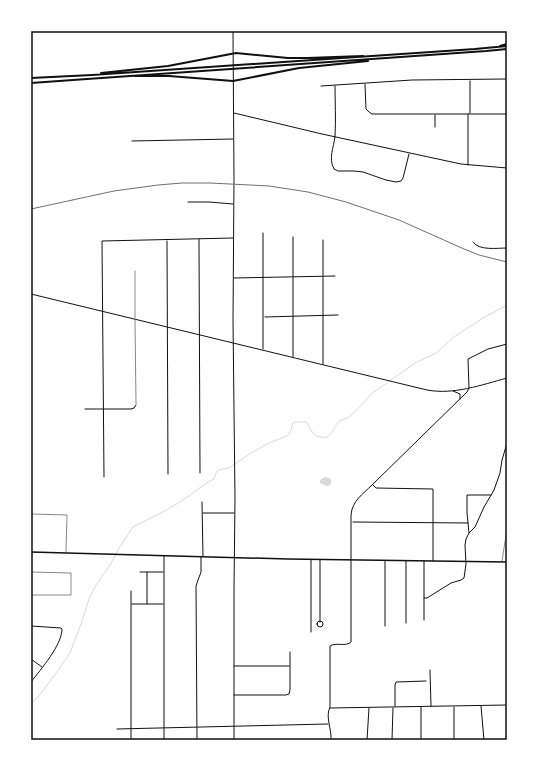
<svg xmlns="http://www.w3.org/2000/svg" width="538" height="771" viewBox="0 0 538 771" font-family="'Open Sans',sans-serif">
  <style>
    .water { fill: #d9d9d9 }
    .lines { fill: none; stroke-linecap: round; stroke-linejoin: round }
    .stream { stroke: #d9d9d9; stroke-width: 1 }
    .service { stroke: #111; stroke-width: 0.5 }
    .minor { stroke: #111; stroke-width: 1 }
    .tertiary { stroke: #111; stroke-width: 1 }
    .secondary { stroke: #111; stroke-width: 1 }
    .primary { stroke: #111; stroke-width: 1.5 }
    .motorway { stroke: #111; stroke-width: 2 }
    .rail { stroke: #707070; stroke-width: 1 }
    .neatline { fill: none; stroke: #111; stroke-width: 1.5 }
  </style>
  <rect width="100%" height="100%" fill="#fff"/>
  <!-- water -->
  <path class="water" d="M325 477C331 478 333 480 330 485L327 486 320 483V480Z"/>
  <g class="lines">
    <!-- stream -->
    <path class="stream" d="M31 704 39 696 59 669 70 653 81 624 89 599 96 585 110 565 119 548 133 527 163 512 183 500 208 482 214 479 216 473 218 470 229 468 251 453 271 442 287 436 290 433 293 423 295 422H306C311 427 311 436 320 437 334 440 332 426 340 421 343 419 346 419 349 417 357 410 365 402 371 394L415 363 436 353 454 337 483 318 507 305"/>
    <!-- service -->
    <path class="service" d="M135 318V271
      M135 320 136 404
      M31 514 67 515 66 552
      M502 561 507 529
      M31 572 71 573V595H31"/>
    <!-- minor -->
    <path class="minor" d="M470 81V113
      M365 84 366 109 369 112 372 114H507
      M321 86 412 80 507 79
      M335 86C335 102 336 119 335 136 334 147 328 158 334 169L338 171H354L363 172 386 180 396 182 401 181 403 178 409 154
      M435 127V115
      M132 141 233 139
      M468 165V114
      M188 202H209L233 204
      M263 233V349
      M293 237V357
      M199 239 200 473
      M323 240V364
      M167 241 168 474
      M473 242C479 251 497 248 507 248
      M234 278 335 276
      M265 317 338 315
      M453 391 460 394V399
      M85 409H131L134 408 136 405
      M104 477 102 241 233 238
      M373 485 376 488 433 489V561
      M202 502 203 556
      M203 513H234
      M353 522 468 523
      M469 533 467 513V495H491
      M164 556V740
      M385 561V626
      M424 561V620
      M140 572H163
      M424 598H427L451 583 461 580 464 578 466 564 465 545 466 539 469 533 475 527 484 507 494 490 500 473 502 460 507 443
      M132 604H163
      M147 604V572
      M317 624a3 3 0 1 1 6 0a3 3 0 1 1-6 0Z
      M320 622V560
      M406 623V561
      M31 626 61 628 62 629C62 645 41 669 31 682
      M311 632V560
      M31 659 42 667
      M234 666H289
      M430 670 431 706
      M234 695H286L289 694 290 690V652
      M395 706V685L396 682 426 681
      M481 706 484 740
      M330 708 507 705
      M117 729 328 724
      M131 740V591
      M197 740 196 586 198 580 201 572V557
      M331 740C332 729 325 717 330 707V646C336 642 346 647 351 642V515C352 501 363 494 372 485L467 392 469 388 468 359 488 349 507 344
      M367 740 369 708
      M392 740 393 708
      M421 740V707
      M454 740V707"/>
    <!-- tertiary -->
    <path class="tertiary" d="M234 113 322 134 461 164 507 168"/>
    <!-- secondary -->
    <path class="secondary" d="M233 31 234 178 233 321 235 499 234 589V740
      M31 294 427 390C454 395 481 385 507 378"/>
    <!-- primary -->
    <path class="primary" d="M31 552 288 559 507 562"/>
    <!-- motorway -->
    <path class="motorway" d="M500 46 507 44
      M101 73 168 66 236 53 288 58H307L363 56
      M135 76H169L233 81 299 68 368 61
      M31 78 92 75 475 49 507 46
      M31 83 87 79 486 51 507 49"/>
    <!-- rail -->
    <path class="rail" d="M31 209 114 191 158 185 182 183H210L269 186 308 192 346 202 399 220 464 249 479 255 507 262"/>
  </g>
  <!-- border -->
  <rect width="538" height="771" fill="none" stroke="#ffffff" stroke-width="64"/>
  <rect x="32" y="32" width="474" height="707" class="neatline"/>
</svg>
